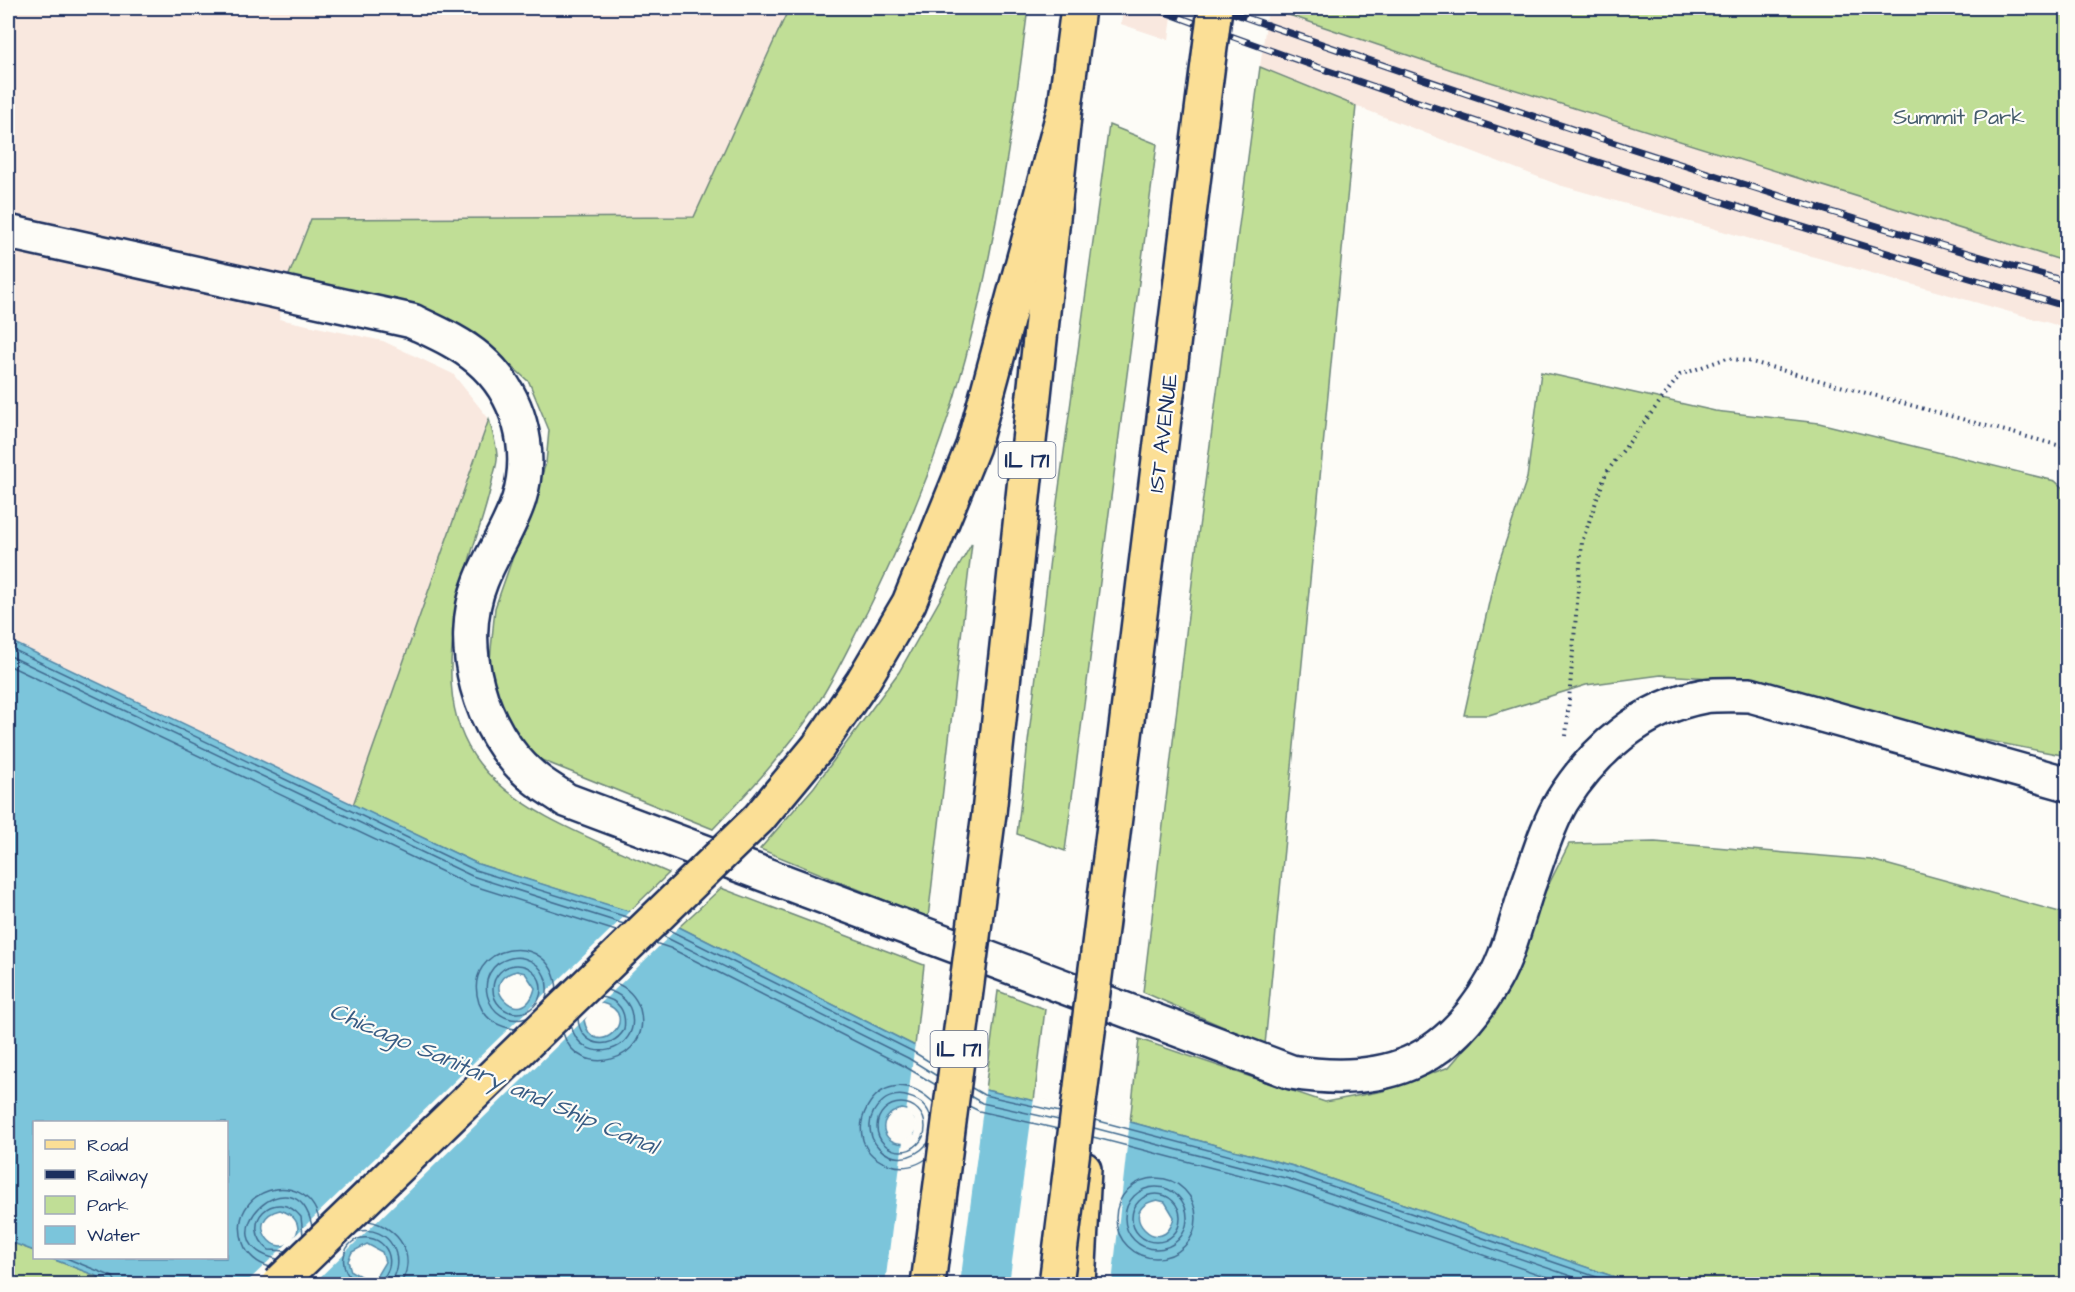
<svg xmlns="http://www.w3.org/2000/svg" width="2075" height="1292" viewBox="0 0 2075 1292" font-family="'Architects Daughter',sans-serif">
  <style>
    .built { fill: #f9e8df }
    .green { fill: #c0de96; stroke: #6e867a; stroke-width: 1.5 }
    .water { fill: #7bc5db; stroke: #5589a9; stroke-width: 1.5; fill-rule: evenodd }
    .pier { fill: #fdfcf7 }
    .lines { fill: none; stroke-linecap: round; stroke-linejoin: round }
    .shore { stroke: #416b90; stroke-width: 1.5 }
    .minor-casing { stroke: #1b2f5e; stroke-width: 38 }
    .major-casing { stroke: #1b2f5e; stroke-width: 38 }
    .highway-casing { stroke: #1b2f5e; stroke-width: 38 }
    .path { stroke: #1b2f5e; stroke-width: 4; stroke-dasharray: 1.5 4.5; stroke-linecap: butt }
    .minor { stroke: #fdfcf7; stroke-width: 33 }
    .major { stroke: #fbdf96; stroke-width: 33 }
    .highway { stroke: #fbdf96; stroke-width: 33 }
    .rail-casing { stroke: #1b2f5e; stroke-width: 7 }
    .rail { stroke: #fdfcf7; stroke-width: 4.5; stroke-dasharray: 14; stroke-linecap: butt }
    .major-bridge-casing { stroke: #1b2f5e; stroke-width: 38; stroke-linecap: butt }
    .highway-bridge-casing { stroke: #1b2f5e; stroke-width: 38; stroke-linecap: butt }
    .major-bridge { stroke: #fbdf96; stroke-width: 33 }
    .highway-bridge { stroke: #fbdf96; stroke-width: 33 }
    .labels { text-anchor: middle; stroke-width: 4.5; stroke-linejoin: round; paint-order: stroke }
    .shield { fill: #fdfcf7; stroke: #5f6c8c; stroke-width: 1.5 }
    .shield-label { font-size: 21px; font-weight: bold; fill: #1b2f5e }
    .park-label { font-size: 22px; fill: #445b6c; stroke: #fdfcf7 }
    .street-label { font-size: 22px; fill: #1b2f5e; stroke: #fdfcf7 }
    .water-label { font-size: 24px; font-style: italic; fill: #385c84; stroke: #fdfcf7 }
  </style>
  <rect width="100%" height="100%" fill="#fdfcf7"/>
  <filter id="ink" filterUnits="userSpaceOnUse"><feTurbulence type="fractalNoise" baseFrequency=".0167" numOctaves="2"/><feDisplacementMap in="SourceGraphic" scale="12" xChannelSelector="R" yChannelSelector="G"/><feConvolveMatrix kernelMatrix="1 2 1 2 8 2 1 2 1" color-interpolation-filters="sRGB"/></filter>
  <g filter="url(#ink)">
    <!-- built -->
    <path class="built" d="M8 8H789L694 217 310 219 287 280 279 319 383 341 453 374 489 419 353 805 8 640Z
      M1123 8H1173L1169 40 1121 24Z
      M1268 9 1452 70 2067 262V328L1559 185 1356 106 1260 67Z"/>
    <!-- green -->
    <path class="green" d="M789 8H1028C1013 126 996 244 965 360 942 446 907 532 867 612 850 644 835 678 815 708 786 752 749 791 713 829L539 759 506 723 489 670 495 608 546 463 549 430 529 382 475 333 379 303 287 280 311 219 694 217Z
      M1268 8H2067V262L1452 70Z
      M1260 67 1356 106 1265 1045 1143 992 1195 558Z
      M1109 125 1157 144 1065 851 1017 834 1055 517Z
      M1541 372 1715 411 1819 423 2055 481 2067 492V756L1808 706 1712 678 1661 675 1586 685 1489 715H1464L1496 571 1527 478Z
      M489 419C492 431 496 443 497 455 498 462 495 470 493 477 487 509 476 535 468 565 411 772 501 800 669 873L629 912 478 864 353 805Z
      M972 543 928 918 760 849 814 787 899 672Z
      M1655 842 1871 860 2067 914V1284H1635L1293 1166 1130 1122 1139 1039 1325 1102 1383 1091 1449 1067 1488 1022 1518 965 1544 894 1569 844Z
      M721 888 924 965 915 1046 679 927Z
      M998 991 1045 1009 1034 1101 985 1090Z
      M8 1241 34 1251V1258H50L117 1284H8Z"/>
    <!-- water -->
    <path class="water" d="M8 640 478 864 679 927 915 1046 985 1090 1130 1122 1293 1166 1635 1284H117L50 1258H226V1122H34V1251L8 1241ZM517 971 525 973 535 988C524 1034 472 981 517 971ZM602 1003C646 1015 593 1065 584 1020L593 1005ZM902 1109 910 1111 919 1126 911 1142C882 1151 872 1115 902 1109ZM1157 1200 1165 1202 1174 1217C1164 1263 1111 1210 1157 1200ZM280 1210C293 1214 304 1225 294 1238 276 1264 242 1219 280 1210ZM367 1244 382 1252 385 1262 376 1277 367 1280 351 1271 348 1261 352 1252Z"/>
    <!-- pier -->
    <path class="pier" d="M632 909 681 925 313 1284H245Z
      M915 1043 986 1086 960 1284H885L903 1141 915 1134 916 1126 914 1119 906 1113Z
      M1034 1098 1130 1119 1112 1284H1009Z"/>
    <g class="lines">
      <!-- shore -->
      <path class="shore" d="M8 647 475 870 630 918
        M8 655 472 876 624 924
        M8 665 468 884 616 931
        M669 930 912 1051 938 1067
        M663 936 908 1058 937 1076
        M655 943 670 948 904 1066 936 1085
        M493 989a24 24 0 1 1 48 0a24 24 0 1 1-48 0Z
        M527 1018C485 1030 469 967 511 958 520 956 530 959 537 965 547 975 549 986 546 999
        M578 1018C579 1045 610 1053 624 1030 627 1012 619 999 600 997
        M571 1025C580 1068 643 1053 631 1011 627 999 618 993 607 990
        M515 1029C499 1027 485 1020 479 1003 460 944 551 926 557 989
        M563 1033C577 1081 654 1062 640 1009 636 997 627 987 615 983
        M972 1088 984 1095 1060 1112
        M970 1096 982 1103 1059 1120
        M877 1127a24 24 0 1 1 48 0a24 24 0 1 1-48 0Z
        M969 1106 979 1111 1058 1129
        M1095 1120 1291 1172 1617 1284
        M1094 1128 1289 1179 1594 1284
        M1093 1137 1286 1187 1567 1284
        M928 1143C893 1183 847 1130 883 1101 890 1095 901 1094 909 1097 920 1100 928 1107 931 1118
        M926 1159C916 1166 903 1169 891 1165 828 1148 877 1048 933 1102
        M1116 1218a40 40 0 1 1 80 0a40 40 0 1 1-80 0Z
        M1125 1218a31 31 0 1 1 62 0a31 31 0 1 1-62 0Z
        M1132 1218a24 24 0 1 1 48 0a24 24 0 1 1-48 0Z
        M369 1221C399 1227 418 1257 400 1284
        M357 1232C390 1223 409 1261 388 1284
        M287 1251 269 1250C237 1224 275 1185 301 1217L303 1235
        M66 1258 113 1277 117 1284
        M277 1259C201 1242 295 1149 312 1226
        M270 1267C258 1264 247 1255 243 1243 225 1189 305 1165 319 1219
        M361 1284C333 1275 341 1234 369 1238 395 1242 397 1277 372 1284"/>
      <!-- minor casing -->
      <g class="minor-casing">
        <path id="minor" d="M8 232 412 321C435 332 459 342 479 359 519 393 534 449 519 499 510 528 492 553 481 581 455 645 480 732 532 776 542 785 555 792 566 800L1291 1072C1384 1087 1447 1064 1494 980 1509 954 1518 915 1528 886 1538 859 1547 826 1562 801 1594 750 1643 707 1704 696 1719 694 1735 695 1750 695L2068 784"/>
      </g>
      <!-- major casing -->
      <g class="major-casing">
        <path id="major" d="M989 813 1065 107 1078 8
          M1110 858 1196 158"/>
      </g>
      <!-- highway casing -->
      <g class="highway-casing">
        <path id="highway" d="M818 747 863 681 909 603 973 446 1065 107
          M1078 1284 1084 1169"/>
      </g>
      <!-- path -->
      <path class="path" d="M1566 736 1582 542 1606 473 1680 375 1727 358 1752 362 2068 448"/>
      <!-- minor -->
      <use href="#minor" class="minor"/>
      <!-- major -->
      <use href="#major" class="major"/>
      <!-- highway -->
      <use href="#highway" class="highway"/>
      <!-- rail casing -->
      <g class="rail-casing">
        <path id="rail" d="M1154 8C1454 119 1760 217 2068 307
          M1219 8C1499 107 1782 201 2068 282"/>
      </g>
      <!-- rail -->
      <use href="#rail" class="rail"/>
      <!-- major-bridge casing -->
      <g class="major-bridge-casing">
        <path id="major-bridge" d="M1196 158 1215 8
          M928 1284 989 813
          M1056 1284 1110 858"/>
      </g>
      <!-- highway-bridge casing -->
      <g class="highway-bridge-casing">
        <path id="highway-bridge" d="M278 1284 759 818 818 747"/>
      </g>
      <!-- major-bridge -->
      <use href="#major-bridge" class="major-bridge"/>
      <!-- highway-bridge -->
      <use href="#highway-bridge" class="highway-bridge"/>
    </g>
  </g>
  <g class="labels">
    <!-- shield labels -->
    <g class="shield">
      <rect x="998.5" y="442" width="57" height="36" rx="4.5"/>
      <rect x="930.5" y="1031" width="57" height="36" rx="4.5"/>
    </g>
    <g class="shield-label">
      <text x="1027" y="467">IL 171</text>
      <text x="959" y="1056">IL 171</text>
    </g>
    <!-- park labels -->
    <g class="park-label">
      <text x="1959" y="124">Summit Park</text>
    </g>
    <!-- street labels -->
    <g class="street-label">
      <text transform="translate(1162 433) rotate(-83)" y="8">1ST AVENUE</text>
    </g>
    <!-- water labels -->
    <g class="water-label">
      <text transform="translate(494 1078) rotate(23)" y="8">Chicago Sanitary and Ship Canal</text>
    </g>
  </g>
  <!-- margin -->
  <rect width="2075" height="1292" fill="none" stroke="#fdfcf7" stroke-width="30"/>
  <rect x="15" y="15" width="2045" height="1262" fill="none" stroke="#1b2f5e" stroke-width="2" filter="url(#ink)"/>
  <!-- legend -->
  <rect x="33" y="1121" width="195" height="138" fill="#fdfcf7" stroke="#a3aaba" stroke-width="1.5"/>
  <rect x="45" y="1140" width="30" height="9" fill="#fbdf96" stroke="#a3aaba" stroke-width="1.5"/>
  <text x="87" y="1151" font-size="18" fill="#1b2f5e">Road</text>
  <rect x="45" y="1170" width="30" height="9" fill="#1b2f5e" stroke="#a3aaba" stroke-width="1.5"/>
  <text x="87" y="1181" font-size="18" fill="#1b2f5e">Railway</text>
  <rect x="45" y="1196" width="30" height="18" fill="#c0de96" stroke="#a3aaba" stroke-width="1.5"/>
  <text x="87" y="1211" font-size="18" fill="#1b2f5e">Park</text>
  <rect x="45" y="1226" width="30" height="18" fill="#7bc5db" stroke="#a3aaba" stroke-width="1.5"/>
  <text x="87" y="1241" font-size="18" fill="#1b2f5e">Water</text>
</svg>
